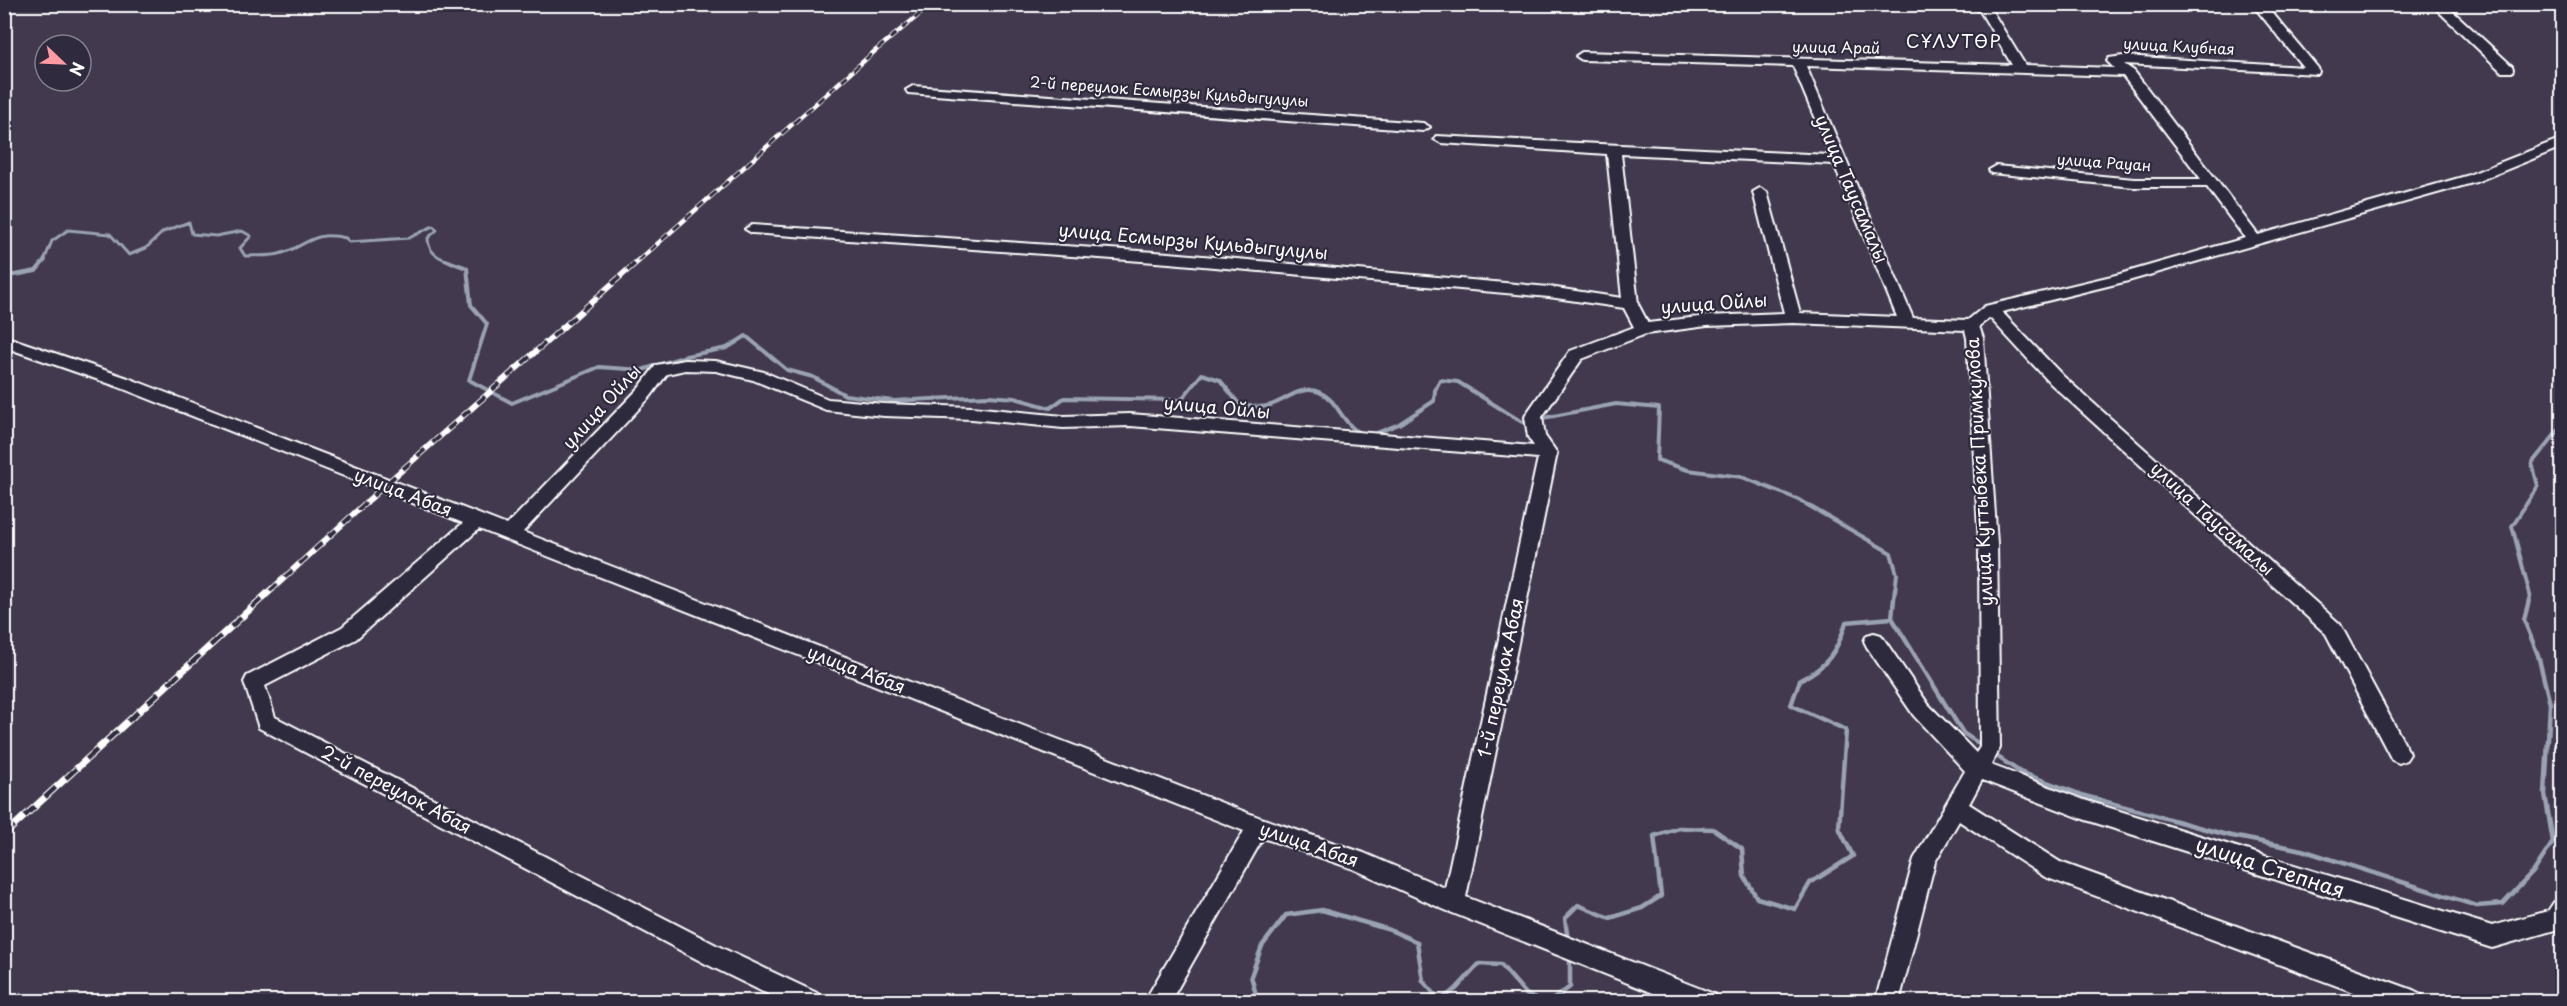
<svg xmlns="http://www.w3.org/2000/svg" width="2567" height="1006" viewBox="0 0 2567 1006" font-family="'Playpen Sans',sans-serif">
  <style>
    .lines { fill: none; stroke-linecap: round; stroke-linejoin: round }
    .stream-far2 { stroke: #9aa3b3; stroke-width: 3 }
    .stream-far1 { stroke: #9aa3b3; stroke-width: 4 }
    .stream { stroke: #9aa3b3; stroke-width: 4.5 }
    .minor-casing { stroke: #fff; stroke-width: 4 }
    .minor { fill: #2f2a3d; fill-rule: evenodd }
    .rail-far2-casing { stroke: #fff; stroke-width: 4.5 }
    .rail-far1-casing { stroke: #fff; stroke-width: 6 }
    .rail-casing { stroke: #fff; stroke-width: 7 }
    .rail-far2 { stroke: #2f2a3d; stroke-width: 3; stroke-dasharray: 8; stroke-linecap: butt }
    .rail-far1 { stroke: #2f2a3d; stroke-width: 4; stroke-dasharray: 10; stroke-linecap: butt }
    .rail { stroke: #2f2a3d; stroke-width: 4.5; stroke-dasharray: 14; stroke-linecap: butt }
    .labels { text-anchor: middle; stroke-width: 4.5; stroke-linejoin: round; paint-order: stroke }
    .far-street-label { font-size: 15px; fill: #fff; stroke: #2f2a3d }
    .far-quarter-label { font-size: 18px; letter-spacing: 1.5px; fill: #fff; stroke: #2f2a3d }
    .street-label { font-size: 18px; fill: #fff; stroke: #2f2a3d }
    .near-street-label { font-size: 21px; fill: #fff; stroke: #2f2a3d }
  </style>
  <rect width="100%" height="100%" fill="#42394e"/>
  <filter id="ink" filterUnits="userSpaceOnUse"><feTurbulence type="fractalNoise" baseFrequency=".0167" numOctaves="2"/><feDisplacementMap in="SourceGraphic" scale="12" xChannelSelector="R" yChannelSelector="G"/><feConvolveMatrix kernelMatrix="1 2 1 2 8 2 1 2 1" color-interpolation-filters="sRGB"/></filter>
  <g filter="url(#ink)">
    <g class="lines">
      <!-- stream-far2 -->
      <path class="stream-far2" d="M44 261 52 241 68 230 110 234 129 255 146 248 163 232 189 222 192 234 216 236 242 231 251 236 240 248 245 256C256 255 268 257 279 254 309 246 310 230 346 238L349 242 409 238 433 226 437 230 428 238C428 252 437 257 449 261"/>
      <!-- stream-far1 -->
      <path class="stream-far1" d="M445 260 467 268 471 305 487 324 469 380 512 403 599 367 642 370 686 356 727 348 746 336 787 370 813 377 845 395 893 401 988 396 1015 398 1050 408 1064 398 1181 400 1202 374 1220 380 1239 404C1248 406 1257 408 1267 406 1285 402 1300 384 1319 392 1338 400 1341 422 1358 432
        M4 274 15 275 36 271 45 260
        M1538 419 1616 404 1659 408 1657 460 1688 470 1742 477 1797 499 1891 553 1897 574 1895 591
        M1374 434 1399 424 1434 401 1435 390 1440 380 1458 382 1522 422 1528 421
        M2529 591 2512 526 2538 486 2532 463 2562 426"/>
      <!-- stream -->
      <path class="stream" d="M1895 589 1892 618 1963 733 1984 747
        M1992 753 2020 772 2085 796 2227 835 2302 850 2477 906 2503 904 2534 871 2553 842 2545 794 2550 704 2538 655 2524 620 2530 596 2528 589
        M1568 941 1565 918 1578 905 1610 918 1642 908 1661 896 1654 836 1679 828 1713 829 1742 849 1744 876 1757 898 1795 909 1810 883 1853 856 1839 828 1846 730 1791 705 1800 680C1827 667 1838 651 1846 622L1892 618
        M1258 1002 1251 976 1262 946 1286 915 1322 910 1390 930 1417 942 1423 981 1440 1000 1456 989 1479 964 1501 965 1526 994 1541 1002
        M1549 1002 1570 987V958"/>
      <!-- minor casing -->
      <g class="minor-casing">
        <path id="minor" d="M1968 4 1989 6 2025 65 2114 68 2107 61 2109 58 2123 56 2303 67 2252 4H2265L2318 68 2319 71 2318 74 2124 64 2134 71 2258 235 2466 176 2562 138V147L2476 182 2128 281 2002 312 2063 376 2340 624 2410 754 2406 760 2399 763 2392 760 2326 634 2051 384 1990 318 1979 326 1983 338 1997 544 2000 748 1991 765 2084 800 2492 926 2548 911 2554 902 2562 899V928L2492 948 2083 819 1982 780 1969 804 2060 862 2413 990 2421 994 2425 1002H2380L2045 877 1959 821 1935 862 1899 1002H1875L1914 859 1965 771 1914 716 1867 647 1864 641 1867 635 1874 633 1881 635 1928 704 1976 753 1980 747 1979 544 1967 338 1965 330 1793 323 1707 326 1646 334 1582 359 1542 417 1545 436 1557 453 1466 897 1714 994 1718 1002H1675L1445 910 1351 868 1263 838 1170 1002H1144L1244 831 479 529 356 639 265 686 275 717 722 948 819 994 823 1002H784L706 964 259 728 244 682 247 676 342 627 463 523 116 386 4 347V336L128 378 507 525 639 388 656 365 685 360 716 361 764 372 828 399 884 404 972 407 1063 416 1130 414 1534 446 1528 437 1525 417 1527 413 1570 351 1634 327 1624 308 1549 297 1169 263 752 233 745 229 752 225 1169 253 1549 287 1622 298 1607 154 1441 143 1434 139 1436 136 1830 155 1793 66 1582 60 1576 56 1582 52 2012 65 1980 11ZM1806 66 2123 76 2201 179H2134L1996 166 1989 170 1991 173 2134 187H2207L2245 238 2120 274 1985 306 1968 320 1913 318ZM1621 154 1834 164 1897 317 1800 313 1767 192 1760 188 1753 192 1784 313 1707 316 1648 323 1638 304ZM685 370 716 371 753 380 826 410 884 416 972 419 1063 428 1130 426 1538 458 1445 888 1364 853 1261 818 523 532 651 396 667 374Z
          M2431 4H2445L2512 66 2513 69 2512 72H2502Z
          M913 86 1423 123 1430 127 1423 131 908 93 906 90Z"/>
      </g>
      <!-- minor -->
      <use href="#minor" class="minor"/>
      <!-- rail-far2 casing -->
      <g class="rail-far2-casing">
        <path id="rail-far2" d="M638 261 875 51 932 4"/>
      </g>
      <!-- rail-far1 casing -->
      <g class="rail-far1-casing">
        <path id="rail-far1" d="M270 591 385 485 639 260"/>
      </g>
      <!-- rail casing -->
      <g class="rail-casing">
        <path id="rail" d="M4 835 272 589"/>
      </g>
      <!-- rail-far2 -->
      <use href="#rail-far2" class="rail-far2"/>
      <!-- rail-far1 -->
      <use href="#rail-far1" class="rail-far1"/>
      <!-- rail -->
      <use href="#rail" class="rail"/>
    </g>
  </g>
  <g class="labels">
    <!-- far-street labels -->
    <g class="far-street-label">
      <text transform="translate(2179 47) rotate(3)" y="5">улица Клубная</text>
      <text transform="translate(1836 48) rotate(1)" y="5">улица Арай</text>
      <text transform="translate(1169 92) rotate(4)" y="5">2-й переулок Есмырзы Кульдыгулулы</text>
      <text transform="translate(2104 163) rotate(4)" y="5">улица Рауан</text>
    </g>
    <!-- far-quarter labels -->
    <g class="far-quarter-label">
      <text x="1954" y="48">СҰЛУТӨР</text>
    </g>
    <!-- street labels -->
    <g class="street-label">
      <text transform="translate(1851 189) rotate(67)" y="6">улица Таусамалы</text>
      <text transform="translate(1193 242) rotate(5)" y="6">улица Есмырзы Кульдыгулулы</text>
      <text transform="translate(1714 304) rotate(-4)" y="6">улица Ойлы</text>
      <text transform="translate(602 407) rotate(-48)" y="6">улица Ойлы</text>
      <text transform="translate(1217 408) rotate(5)" y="6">улица Ойлы</text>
      <text transform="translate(1980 472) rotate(-93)" y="6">улица Куттыбека Примкулова</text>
      <text transform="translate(403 493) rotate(21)" y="6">улица Абая</text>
      <text transform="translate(2212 519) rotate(42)" y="6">улица Таусамалы</text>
      <text transform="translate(856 670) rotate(21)" y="6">улица Абая</text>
      <text transform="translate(1501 678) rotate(-78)" y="6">1-й переулок Абая</text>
      <text transform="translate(396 790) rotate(28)" y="6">2-й переулок Абая</text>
      <text transform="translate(1309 845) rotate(19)" y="6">улица Абая</text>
    </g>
    <!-- near-street labels -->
    <g class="near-street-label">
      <text transform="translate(2270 868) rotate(18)" y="7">улица Степная</text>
    </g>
  </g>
  <!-- margin -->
  <rect width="2567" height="1006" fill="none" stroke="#2f2a3d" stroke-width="24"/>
  <rect x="12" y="12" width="2543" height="982" fill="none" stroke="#fff" stroke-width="2" filter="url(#ink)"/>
  <!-- north arrow -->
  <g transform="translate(63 63) rotate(113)"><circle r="28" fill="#2f2a3d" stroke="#827f8b" stroke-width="1.5"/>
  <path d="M0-4.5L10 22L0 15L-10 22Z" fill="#ff9aa2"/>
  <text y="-9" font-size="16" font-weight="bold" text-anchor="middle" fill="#ffffff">N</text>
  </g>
</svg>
